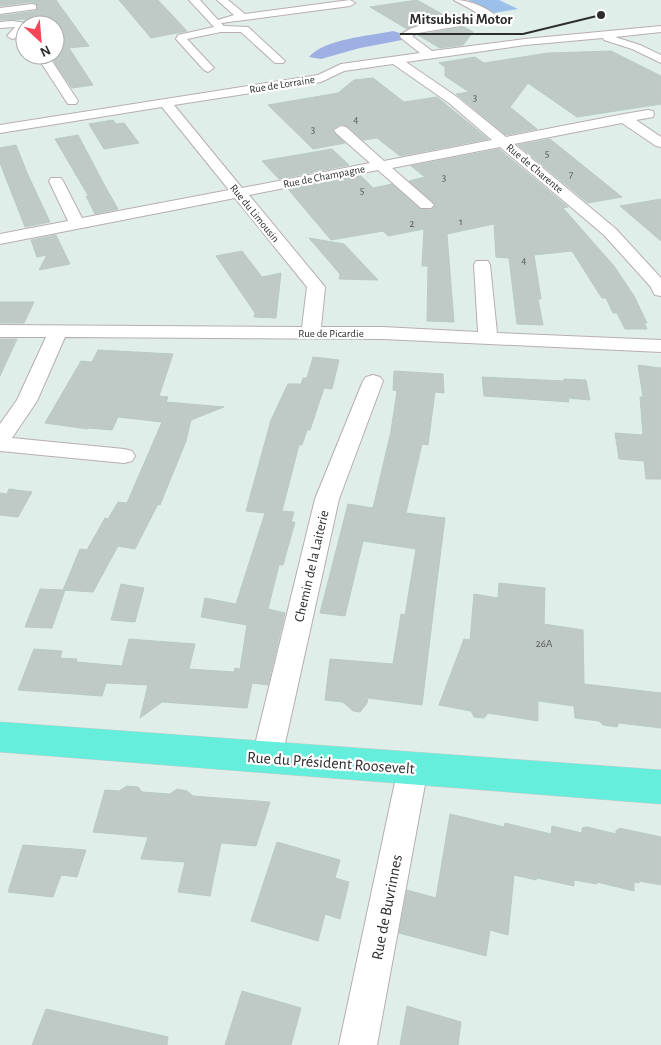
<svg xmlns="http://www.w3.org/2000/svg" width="661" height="1045" viewBox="0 0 661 1045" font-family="'Alegreya Sans',sans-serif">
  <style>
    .green { fill: #9eafe3 }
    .pitch { fill: #9bc0ea }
    .building { fill: #bfcac6; stroke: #b9cac6 }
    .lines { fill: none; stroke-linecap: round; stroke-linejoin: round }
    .minor-casing { stroke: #b9adae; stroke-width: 2 }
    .major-casing { stroke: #c8c8c8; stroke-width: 1 }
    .minor { fill: #fff; fill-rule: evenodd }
    .major { fill: #65eedb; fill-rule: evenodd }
    .labels { text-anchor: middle; stroke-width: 4.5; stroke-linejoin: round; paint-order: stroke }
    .far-street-label { font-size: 11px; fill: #2d2d2d; stroke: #fff }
    .number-label { font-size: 11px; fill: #525453 }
    .street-label { font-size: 14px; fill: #2d2d2d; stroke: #fff }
    .near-street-label { font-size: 16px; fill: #2d2d2d; stroke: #fff }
    .leader { fill: none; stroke: #2d2d2d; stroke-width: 2 }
    .callout-dot { fill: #2d2d2d; stroke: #fff; stroke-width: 2 }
    .callout-label { font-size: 15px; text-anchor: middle; font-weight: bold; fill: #2d2d2d; stroke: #fff; stroke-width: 4.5; stroke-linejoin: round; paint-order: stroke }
  </style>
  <rect width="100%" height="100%" fill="#e0eee9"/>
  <!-- green -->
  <path class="green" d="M393 31 403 34 402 40 360 48 321 59 309 57C324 39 369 36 393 31Z"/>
  <!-- pitch -->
  <path class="pitch" d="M468 0H499L518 9 494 13Z"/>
  <!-- building -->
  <path class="building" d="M0 0H56L89 46 69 48 93 85 72 88 58 68 51 55H55V25H33L30 19 0 20V16L36 11 37 4 32 2 0 6Z
    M119 0H158L187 31 151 38Z
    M417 0 449 18 426 22 407 29 370 7Z
    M464 27 473 32 463 45 440 48 418 35Z
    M611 51 661 76V104L577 117 528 83 510 107 537 129 506 135 456 94 469 92 445 76V67L439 63 475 57 484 63 548 53Z
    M373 78 404 102 437 97 488 139 400 156 377 138 363 140 347 126 341 124 332 130 345 143 313 149 268 105 338 93 354 80Z
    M113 120 116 124 124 123 139 143 104 149 89 124Z
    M78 135 106 188 118 209 95 214 86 196 89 197 55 139Z
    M550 139 622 197 588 203 518 145Z
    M16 145 28 175 50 222 25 227 0 163V148Z
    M332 149 349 165 279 179 262 161Z
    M499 149 568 207 563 208 614 266 634 296 647 323H644L647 329H625L617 313H613L606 298H602L598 292 572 251 534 255 541 299H538L543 325 517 324 509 258 496 257 494 224 447 234 454 322 427 321 428 266H422L424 229 388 236 383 231 331 240 288 189 360 175 373 188 392 184 420 209 431 210 435 206V204L409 181 425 177 411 166Z
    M661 199V241L620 206Z
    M56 235 70 264 39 270 47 255 37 257 31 240Z
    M309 238 344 244 378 280 339 279 340 274Z
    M242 251 262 277 281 273 276 318 254 317 255 313 216 256Z
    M0 302H34L24 323H0Z
    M0 339H17L0 376Z
    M98 350 173 354 159 396 168 397 166 402 224 407 191 420 186 441 160 505 158 504 135 549 118 546 93 592 63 590 80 549 87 550 105 518 108 519 118 502 127 503 162 422 118 417 112 430 88 428V429L45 423 81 361 92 362Z
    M313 357 339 360 332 389 324 388 310 430H307L302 445H299L282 511 294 512 291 522H295L283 565H279L268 609 285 613 268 685 252 683 247 708 162 702 140 718 148 685 106 683 102 696 18 690 34 649 62 651 60 658 77 659 76 662 122 666 129 639 195 644 189 669 234 672 235 668 240 669 247 625 201 617 205 598 236 604 265 513 246 511 271 420 288 384H301L303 378H307Z
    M638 365 661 368V479H646L644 461 619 459 615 433 643 435 640 397H643Z
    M394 371 443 374 444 393 435 392 428 445 422 444 406 513 445 518 436 589 422 705 368 698 367 703 360 712 353 711 343 702 325 700 330 659 393 664 401 614 405 615 416 549 363 541 345 616 320 613 348 504 373 508 391 431 397 391 393 390Z
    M482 377 564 381V379L586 380 590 400 568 398 569 402 484 396Z
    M9 489 32 492 18 517 0 515V493L7 494Z
    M499 583 545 588 544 624 583 630 584 684 661 693V728L619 723 617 727 603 725 599 721 575 718 574 706 538 701V721L488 713 484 718 474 717 471 711 439 705 464 639 470 640 474 594 498 598Z
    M121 584 144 588 135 622 111 620Z
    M40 589 65 590 52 628 25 627Z
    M127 786 138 787 142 792 170 794 177 789 187 791 193 796 270 802 256 846 221 843 210 896 178 892 185 862 141 859 148 837 93 832 105 790 119 791Z
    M450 814 504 827 505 823 551 834 552 826 582 833V828L587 827 616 834V830H619V828L661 837V885L639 881V883L634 882V891L597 882V884L574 880V886L537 878 536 880 514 875 508 935 490 930 486 956 399 933 407 890 436 898Z
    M277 842 340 860 335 878 349 882 340 919 325 914 318 941 251 921Z
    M23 845 86 850 77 877 61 875 53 897 8 892Z
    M242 991 301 1008 291 1045H225Z
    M407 1006 461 1022 458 1045H400Z
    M46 1009 168 1037 167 1045H32Z"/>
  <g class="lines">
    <!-- minor casing -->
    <g class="minor-casing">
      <path id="minor" d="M189 0H200L218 20 234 15 217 0H228L245 14 350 0 355 3 350 6 221 23 224 26 248 27 285 61 283 63H275L241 32H221L187 39 214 68 208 72 204 70 176 39 178 35 214 27Z
        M454 0C471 0 490 8 501 21L496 24 490 21 418 33 412 36 432 51 525 39 661 26V32L615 37 640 45 661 55V63L632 49 604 40 603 38 525 45 406 62 457 97 506 137 624 114 648 110 653 111 654 114 653 117 636 120 661 137V147L656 146 622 123 514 144 616 229 661 278V296L655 295 650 286 604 235 500 147 392 168 431 202 434 205 431 208H421L378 170 249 195 325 287 321 327H383L478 332 474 265 476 261H488L490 265 497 333 661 340V352L383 339 65 337 37 401 12 438 124 449 132 451 135 456 132 461 124 463 0 451V424L17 400 46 337H0V325L302 327 307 287 235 198 0 244V234L68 221 49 181 51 178H61L63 181 82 218 229 190 162 107 0 133V125L318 75 341 64 420 53 401 38 400 36C413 21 463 19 483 16ZM393 64 449 103 492 140 384 161 346 127 341 126 334 130 336 133 370 163 242 188 174 105 321 82 344 71Z
        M32 4 36 5V9L0 14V8Z
        M12 21 27 23 28 25H25V29L16 38 12 39 7 36 15 27 0 28V22Z
        M36 55H48L78 101 76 104H68Z
        M373 375 380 377 383 381 339 499 282 757 278 767 267 771 256 767 252 757 315 499 363 381 366 377Z
        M413 754 424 758 428 768 377 1045H339L398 768 402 758Z"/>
    </g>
    <!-- major casing -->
    <g class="major-casing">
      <path id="major" d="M0 722 661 770V804L0 752Z"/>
    </g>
    <!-- minor -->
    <use href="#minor" class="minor"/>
    <!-- major -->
    <use href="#major" class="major"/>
  </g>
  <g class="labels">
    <!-- far-street labels -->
    <g class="far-street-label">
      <text transform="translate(282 84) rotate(-9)" y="4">Rue de Lorraine</text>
      <text transform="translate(535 168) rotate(40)" y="4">Rue de Charente</text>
      <text transform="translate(324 176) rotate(-11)" y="4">Rue de Champagne</text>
      <text transform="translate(255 213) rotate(51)" y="4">Rue du Limousin</text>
      <text x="331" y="337">Rue de Picardie</text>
    </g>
    <!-- number labels -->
    <g class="number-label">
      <text x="475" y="101">3</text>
      <text x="356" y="123">4</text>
      <text x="313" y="133">3</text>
      <text x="547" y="157">5</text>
      <text x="571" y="178">7</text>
      <text x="444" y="181">3</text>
      <text x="362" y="194">5</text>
      <text x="461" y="225">1</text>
      <text x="412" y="227">2</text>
      <text x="524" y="264">4</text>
      <text x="544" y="647">26A</text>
    </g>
    <!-- street labels -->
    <g class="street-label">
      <text transform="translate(311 566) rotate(-77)" y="5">Chemin de la Laiterie</text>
    </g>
    <!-- near-street labels -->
    <g class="near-street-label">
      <text transform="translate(331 762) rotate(4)" y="6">Rue du Président Roosevelt</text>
      <text transform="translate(386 907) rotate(-79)" y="6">Rue de Buvrinnes</text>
    </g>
  </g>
  <!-- callouts -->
  <path class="leader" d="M601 15L523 34H400"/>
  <circle class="callout-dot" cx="601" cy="15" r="5"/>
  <g class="callout-label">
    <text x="461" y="24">Mitsubishi Motor</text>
  </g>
  <!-- north arrow -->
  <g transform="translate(40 40) rotate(154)"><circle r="24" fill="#ffffff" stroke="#ababab"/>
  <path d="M0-4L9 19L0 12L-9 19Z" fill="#f64555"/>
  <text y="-8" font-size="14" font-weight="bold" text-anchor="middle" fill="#2d2d2d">N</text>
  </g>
</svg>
